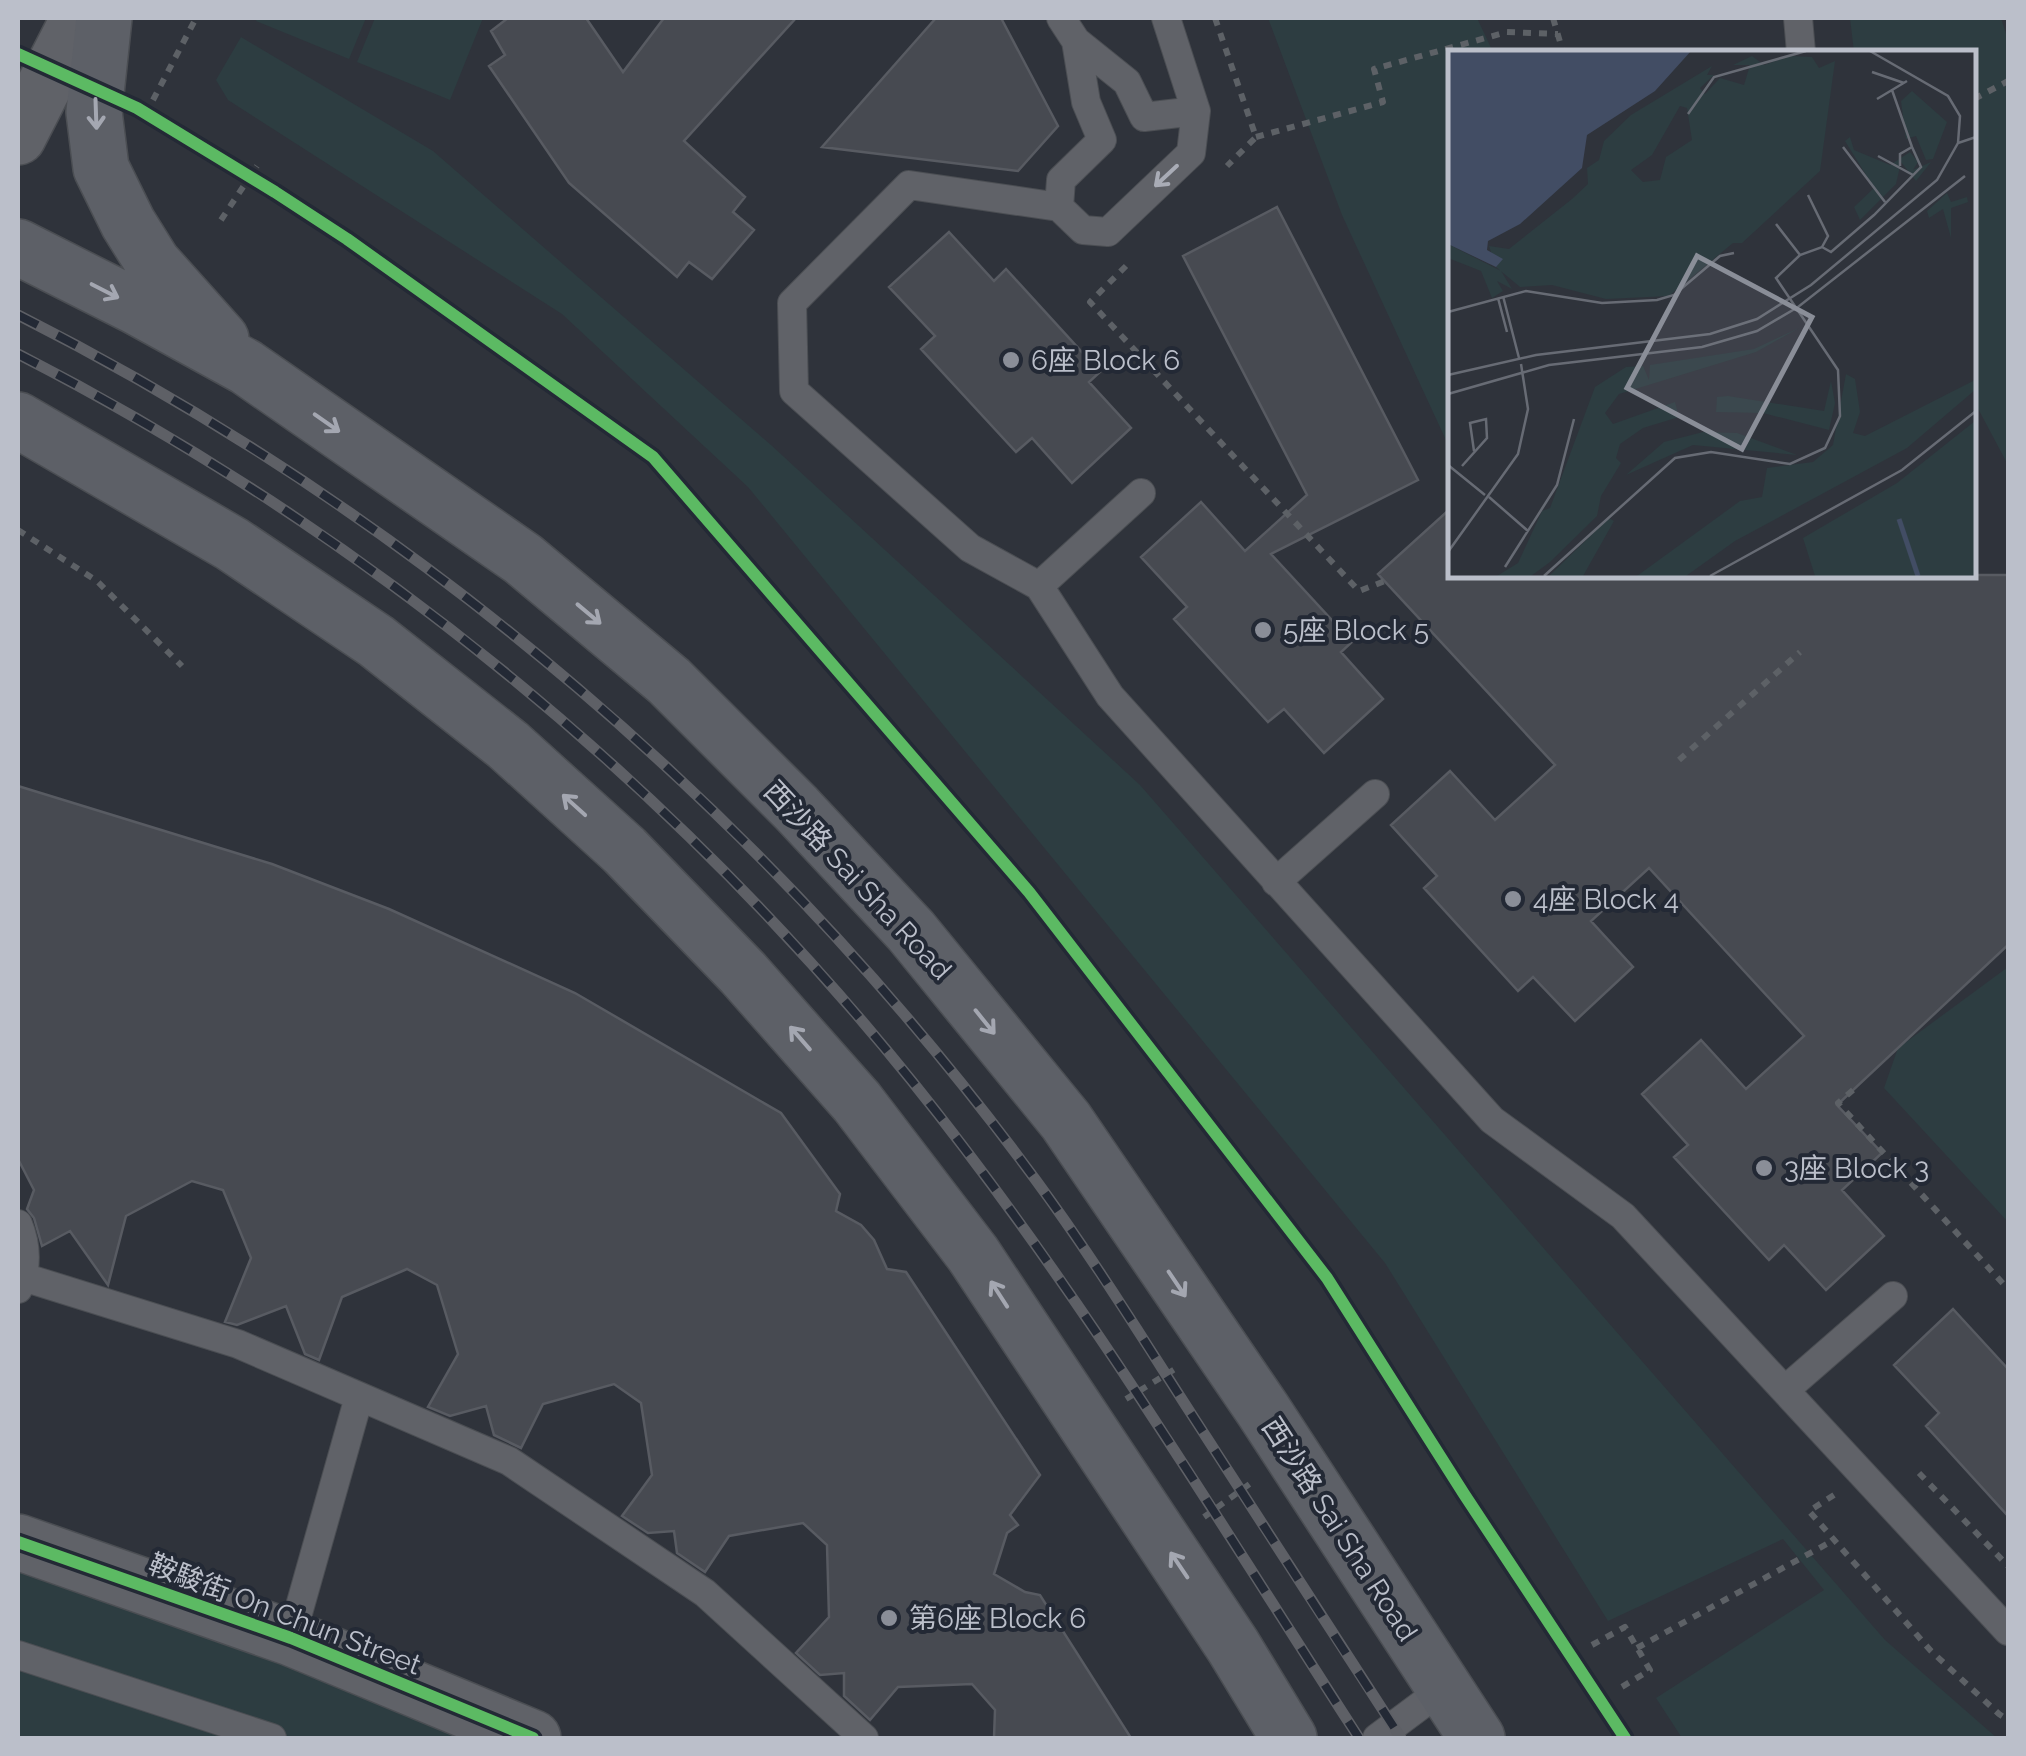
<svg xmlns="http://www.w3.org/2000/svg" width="2026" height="1756" viewBox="0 0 2026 1756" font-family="Raleway,'Noto Sans TC',sans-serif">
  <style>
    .green { fill: #2d3d41 }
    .building { fill: #474a51; stroke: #585b62; stroke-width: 2.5 }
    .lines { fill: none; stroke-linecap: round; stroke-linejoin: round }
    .service-casing { stroke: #4b4e53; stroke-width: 30 }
    .minor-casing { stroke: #4b4e53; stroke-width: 58 }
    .tertiary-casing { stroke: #4b4e53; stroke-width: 58 }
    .secondary-casing { stroke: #4b4e53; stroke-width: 58 }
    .path { stroke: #5d6166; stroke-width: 6; stroke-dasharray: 8 8; stroke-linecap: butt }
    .service { stroke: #606268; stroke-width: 28 }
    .minor { stroke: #606268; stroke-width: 55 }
    .tertiary { stroke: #606268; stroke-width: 55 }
    .secondary { stroke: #5d6067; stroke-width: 55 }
    .rail-casing { stroke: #5e6066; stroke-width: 11 }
    .rail { stroke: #232935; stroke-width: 8; stroke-dasharray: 22; stroke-linecap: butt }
    .cycleway-casing { stroke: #232935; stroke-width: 19 }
    .cycleway { stroke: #5cba63; stroke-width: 12 }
    .oneway { stroke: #a4a7b1 }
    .oneway2 { stroke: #a9acb6 }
    .poi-dot { fill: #8a8e98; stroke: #232935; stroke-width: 4 }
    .labels { text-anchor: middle; stroke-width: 8; stroke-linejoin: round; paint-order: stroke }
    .poi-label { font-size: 28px; fill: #bbbfca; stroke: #232935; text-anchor: start }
    .street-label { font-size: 28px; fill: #bbbfca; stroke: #232935 }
    .inset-river { fill: none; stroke: #424d64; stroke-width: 5 }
    .inset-road { fill: none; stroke: #676b74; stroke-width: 2.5 }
    .view { fill: #8a8e98; fill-opacity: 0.15; stroke: #8a8e98; stroke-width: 5 }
    .inset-edge { fill: none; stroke: #bbbfca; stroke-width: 5 }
  </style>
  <rect width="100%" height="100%" fill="#2f333b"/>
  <!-- green -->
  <path class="green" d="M257 18H366L349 59 256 21Z
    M375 18H483L450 100 357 62Z
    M1268 18H1477L1493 52H1451V451L1342 215Z
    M1850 18H2001L2008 40V465L1974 401V52H1854Z
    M241 37 433 151 771 445 1140 785 1885 1640 1997 1738H1682L1656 1698 1824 1590 1783 1539 1608 1621 1385 1263 748 487 562 314 228 100 216 80Z
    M2008 967V1222L1884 1088 1898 1048Z
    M18 1559 493 1738H18Z"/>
  <!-- building -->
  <path class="building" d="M508 18H586L623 72 664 18H796L684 141 745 197 733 212 754 230 712 279 689 262 677 277 569 183 489 66 505 55 491 31Z
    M936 18H1001L1058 126 1018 171 822 147Z
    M1277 207 1418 480 1271 554 1352 642 1341 652 1383 699 1324 753 1284 709 1268 722 1174 619 1187 607 1141 557 1201 502 1245 551 1307 495 1183 256Z
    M949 232 994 281 1006 269 1100 372 1089 382 1131 428 1072 483 1032 438 1016 452 921 349 935 336 889 287Z
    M1451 508V575H2008V945L1837 1105 1882 1153 1842 1190 1884 1236 1826 1290 1784 1245 1769 1260 1674 1157 1688 1145 1642 1094 1701 1040 1746 1089 1804 1036 1649 868 1591 921 1633 967 1575 1021 1533 977 1518 991 1424 888 1437 876 1391 825 1450 771 1495 820 1555 765 1378 574Z
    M18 786 272 864 389 909 575 993 781 1113 840 1194 836 1211 861 1225 874 1240 887 1269 906 1272 1040 1475 1010 1515 1018 1525 1007 1533 994 1574 1025 1592 1040 1595 1131 1738H994L995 1710 972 1684 898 1687 870 1720 844 1696V1673L820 1675 796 1653 829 1617 827 1545 803 1523 729 1536 705 1572 677 1553 674 1531 648 1533 622 1516 652 1475 641 1403 614 1384 543 1404 521 1448 494 1435 486 1406 450 1416 428 1407 458 1354 437 1285 407 1269 342 1297 319 1360 305 1354 286 1306 237 1325 225 1322 251 1258 223 1190 192 1181 126 1216 108 1285 70 1231 42 1246 34 1218 27 1209 34 1190 18 1159Z
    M1953 1309 2008 1369V1516L1926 1426 1939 1413 1894 1365Z"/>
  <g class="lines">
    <!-- service casing -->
    <g class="service-casing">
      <path id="service" d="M1061 18 1076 41 1127 82 1144 117 1196 111 1191 153 1108 232 1083 230 1059 207 1061 180 1102 140 1086 102 1076 41
        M1166 18 1196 111
        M1798 18 1801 52
        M1059 207 909 185 792 303 794 391 970 548 1039 586 1110 696 1492 1120 1623 1216 2008 1631
        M1039 586 1141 493
        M1276 882 1375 794
        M18 1224C27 1246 27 1268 18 1289
        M23 1277 238 1344 509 1461 705 1593 864 1738
        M1785 1390 1893 1296
        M291 1638 359 1397
        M18 1655 272 1738
        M1377 1738 1444 1688"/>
    </g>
    <!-- minor casing -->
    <g class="minor-casing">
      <path id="minor" d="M18 1542 291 1638 533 1738"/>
    </g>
    <!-- tertiary casing -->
    <g class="tertiary-casing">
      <path id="tertiary" d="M18 137 79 18"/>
    </g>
    <!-- secondary casing -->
    <g class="secondary-casing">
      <path id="secondary" d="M104 18 94 112 101 168 128 223 153 263 221 339
        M18 247 135 306 246 367 523 559 669 681 796 808 911 931 1066 1121 1263 1410 1477 1738
        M18 420 232 544 376 641 508 745 624 850 743 973 857 1102 973 1254 1233 1646 1289 1738"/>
    </g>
    <!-- path -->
    <path class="path" d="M1215 18 1256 137 1227 166
      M1553 18 1563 52
      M1974 99 2008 81
      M153 100 196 18
      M1256 137 1383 102 1374 69 1507 32 1558 34
      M221 220 257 166
      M1126 266 1090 302 1359 591 1385 581
      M18 530 97 581 182 666
      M1679 760 1800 652
      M1853 1090 1838 1103 2008 1289
      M1126 1399 1175 1369
      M1919 1473 2008 1566
      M1834 1495 1809 1511 1931 1651 1999 1714 2008 1720
      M1204 1517 1251 1483
      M1592 1645 1625 1627 1650 1670 1620 1688
      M1637 1648 1834 1540"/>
    <!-- service -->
    <use href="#service" class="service"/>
    <!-- minor -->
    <use href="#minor" class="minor"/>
    <!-- tertiary -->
    <use href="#tertiary" class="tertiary"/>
    <!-- secondary -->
    <use href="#secondary" class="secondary"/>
    <!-- rail casing -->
    <g class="rail-casing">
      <path id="rail" d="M18 315C418 517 769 818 1035 1179 1091 1255 1141 1336 1192 1415 1262 1523 1331 1631 1401 1738
        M18 354C360 529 669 780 911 1080 1078 1287 1215 1516 1359 1738"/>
    </g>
    <!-- rail -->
    <use href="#rail" class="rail"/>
    <!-- cycleway casing -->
    <g class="cycleway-casing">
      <path id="cycleway" d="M18 54 137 108 275 192 347 239 653 457 1029 892 1327 1278 1464 1494 1625 1738
        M18 1542 291 1638 533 1738"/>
    </g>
    <!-- cycleway -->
    <use href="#cycleway" class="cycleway"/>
  </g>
  <!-- one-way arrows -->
  <defs><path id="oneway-shaft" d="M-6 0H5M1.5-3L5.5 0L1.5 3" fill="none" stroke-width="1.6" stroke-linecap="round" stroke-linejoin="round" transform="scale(2.5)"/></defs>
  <g class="oneway">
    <use href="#oneway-shaft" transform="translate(96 114) rotate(88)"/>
    <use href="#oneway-shaft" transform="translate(105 291) rotate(27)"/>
    <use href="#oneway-shaft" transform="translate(327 423) rotate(35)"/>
    <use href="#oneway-shaft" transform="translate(589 614) rotate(40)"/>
    <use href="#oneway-shaft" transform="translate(574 805) rotate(-138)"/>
    <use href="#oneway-shaft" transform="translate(985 1022) rotate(51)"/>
    <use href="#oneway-shaft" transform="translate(800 1038) rotate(-131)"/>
    <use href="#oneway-shaft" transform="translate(1177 1284) rotate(56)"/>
    <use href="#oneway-shaft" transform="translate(999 1294) rotate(-123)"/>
    <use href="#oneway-shaft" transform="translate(1179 1565) rotate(-124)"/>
  </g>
  <use class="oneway2" href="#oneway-shaft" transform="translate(1166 176) rotate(137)"/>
  <!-- markers -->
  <g class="poi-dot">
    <circle cx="1011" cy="360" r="10"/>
    <circle cx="1263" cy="630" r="10"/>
    <circle cx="1513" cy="899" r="10"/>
    <circle cx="1764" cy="1168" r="10"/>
    <circle cx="889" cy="1618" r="10"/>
  </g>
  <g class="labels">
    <!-- poi labels -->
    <g class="poi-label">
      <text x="1031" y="370">6座 Block 6</text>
      <text x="1283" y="640">5座 Block 5</text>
      <text x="1533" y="909">4座 Block 4</text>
      <text x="1784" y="1178">3座 Block 3</text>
      <text x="909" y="1628">第6座 Block 6</text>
    </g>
    <!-- street labels -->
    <g class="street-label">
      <text transform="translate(858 880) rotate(47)" y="10">西沙路 Sai Sha Road</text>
      <text transform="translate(1340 1529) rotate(57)" y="10">西沙路 Sai Sha Road</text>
      <text transform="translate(285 1614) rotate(21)" y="10">鞍駿街 On Chun Street</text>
    </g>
  </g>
  <!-- overview -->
  <g transform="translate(1448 50)">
    <rect width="528" height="528" fill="#2f333b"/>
    <path d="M304 6 316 15 342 6 364 7 371 18 387 11 372 121 294 193H285L221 246 158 249 104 235 72 237 48 217 41 196 61 199 124 149 140 134 139 118 151 110 156 91 183 65 264 16 259 25H266L252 38 257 44 272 28 296 35 302 15H285ZM232 56 239 58 244 90 218 107 212 130 195 132 183 120 204 105ZM464 41 499 72 485 109 478 110 468 86 458 89 453 51ZM402 87 406 100 442 115 462 102 470 112 465 120 483 112 468 131 453 112 448 134 412 170 406 157 426 138 397 91ZM499 143 503 152 519 147 520 152 503 158V188L495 159 481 168 479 161ZM0 194 53 221 64 239 49 231 55 241 44 248 33 221 0 208ZM351 278 308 302 171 344 157 363 165 374 227 352 231 367 195 378 172 394 168 408 173 413 153 446 149 466 102 512 83 526H49L70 513 94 461 102 458 147 337 178 317 195 316 201 330 202 315 306 299ZM398 324 407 329 412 362 405 383 417 386 527 330V340L459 398 287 491 238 526H189L292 451 314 447 319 418 365 412 385 395ZM383 331 387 353 381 380 315 363 268 362 269 347 280 346 376 361ZM527 371V526H367L355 488 449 433ZM255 382 289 383 349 405 245 395 178 425 216 392ZM161 468 166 471 135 526H101Z" fill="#2d3d41" fill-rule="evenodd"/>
    <path d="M0 1H243L207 41 139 85 134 118 72 174 40 191 39 200 55 209 48 217 0 194Z" fill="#424d64"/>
    <path class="inset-river" d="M451 469 470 526"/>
    <path class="inset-road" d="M422 1 500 46 512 66 510 93M424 22 456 33M444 40 464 97M429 49 459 31M240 64 266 27 358 1M395 97 437 152M430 106 465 125M360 145 380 186 374 197M328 174 352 205M55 246 71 308M50 248 59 282M0 262 78 241 154 253 209 250 226 245 272 206 286 203M0 325 88 305 262 284 309 269 363 235 489 130 510 93 528 87M0 344 101 315 254 297 309 281 350 257 517 126M0 415 37 445M14 416 39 388 38 369 22 373 26 401M41 447 80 481M0 502 70 404 80 359 73 314M57 517 109 435 126 369M96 526 227 408 263 402 342 414 377 398 392 366 390 320 328 228 352 205 374 197 383 202 426 165 473 117 464 97 452 104V116M262 526 454 420 528 361"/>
    <path class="view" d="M249 206 364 267 294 399 179 338Z"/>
    <rect width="528" height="528" class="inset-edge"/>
  </g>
  <!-- border -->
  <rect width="2026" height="1756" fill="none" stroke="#bbbfca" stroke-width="40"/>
</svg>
